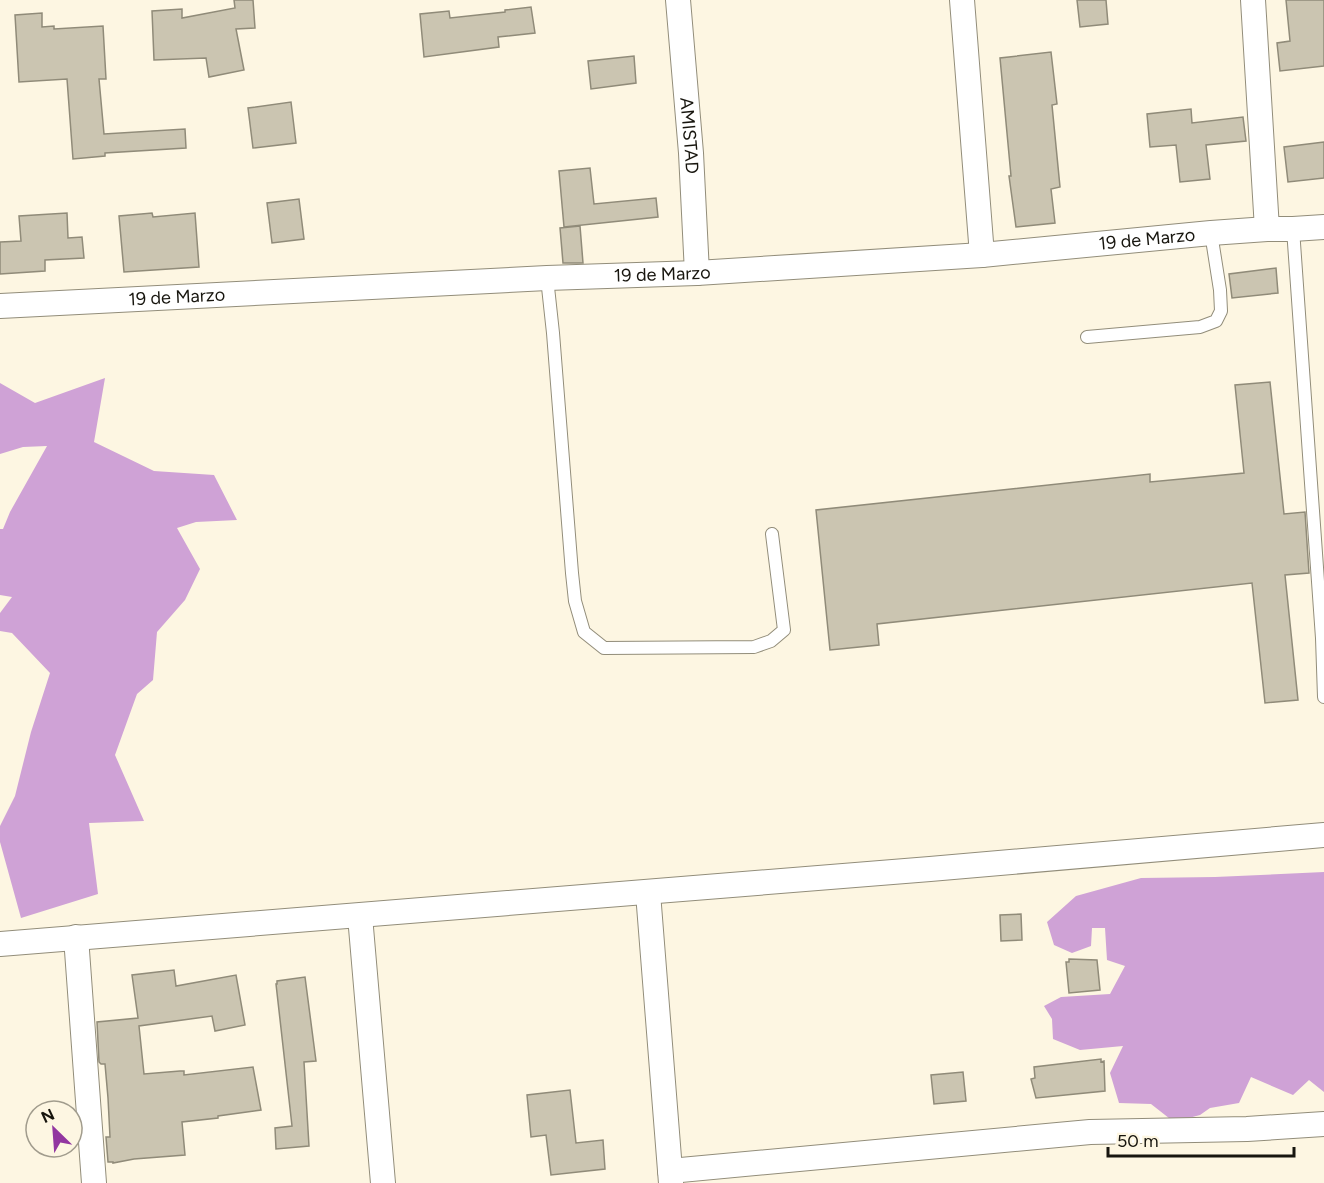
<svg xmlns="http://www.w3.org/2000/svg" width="1324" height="1183" viewBox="0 0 1324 1183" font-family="Figtree,sans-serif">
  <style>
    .forest { fill: #cfa2d6 }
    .building { fill: #cbc5b1; stroke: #908b79; stroke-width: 1.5 }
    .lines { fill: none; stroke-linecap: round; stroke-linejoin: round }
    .service-casing { stroke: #928d7a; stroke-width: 14 }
    .minor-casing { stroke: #928d7a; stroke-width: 26 }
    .service { stroke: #fff; stroke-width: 12 }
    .minor { stroke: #fff; stroke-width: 24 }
    .labels { text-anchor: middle; stroke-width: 6; stroke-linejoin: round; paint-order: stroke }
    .street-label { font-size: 18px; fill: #17150e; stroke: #fdf6e2 }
  </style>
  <rect width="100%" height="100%" fill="#fdf6e2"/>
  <!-- forest -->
  <path class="forest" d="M105 378 94 442 154 471 214 475 237 520 196 522 177 528 200 569 185 600 157 632 153 680 137 694 115 755 144 821 89 823 98 894 21 918 0 842V826L15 796 31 732 50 673 12 633 0 631V613L12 597 0 595V529H3L10 512 47 446 23 447 0 454V383L35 403Z
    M1324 872V1092L1309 1080 1293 1095 1251 1077 1239 1103 1210 1108 1200 1115 1174 1122 1151 1104 1119 1103 1110 1073 1123 1046 1080 1050 1053 1039 1052 1019 1044 1006 1061 997 1110 994 1125 966 1107 960 1105 928H1092L1091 946 1072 953 1054 945 1047 922 1076 896 1141 878 1215 877Z"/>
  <!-- building -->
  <path class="building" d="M234 0H253L255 28 236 29 244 70 209 77 206 58 154 60 152 11 182 9V18L235 8Z
    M1077 0H1106L1108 24 1080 27Z
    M1286 0H1324V66L1280 71 1277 43 1290 41Z
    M531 7 535 33 498 37 499 47 424 57 420 14 449 11 450 18 505 12V10Z
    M42 13V27L54 26V29L103 26 106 79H99L104 134 185 129 186 148 105 153V156L73 159 67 79 19 82 15 15Z
    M1051 52 1057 104 1052 105 1060 187 1051 189 1055 223 1016 227 1009 176H1011L1000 58Z
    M634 56 636 83 591 89 588 61Z
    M291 102 296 143 253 148 248 108Z
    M1191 109 1192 123 1243 117 1246 141 1206 145 1210 179 1180 182 1176 145 1150 147 1147 114Z
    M1324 142V178L1288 182 1284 147Z
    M590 168 594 204 656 198 658 217 564 227 559 171Z
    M299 199 304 239 272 243 267 203Z
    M67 213 68 238 82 237 84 258 45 260V271L0 274V242L21 241 19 216Z
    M152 213 153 217 195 213 199 267 124 272 119 216Z
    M580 226 583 263H563L560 228Z
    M1276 268 1278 293 1232 298 1229 274Z
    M1270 382 1284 514 1305 512 1309 573 1285 575 1298 700 1265 703 1252 583 877 624 879 645 830 650 816 510 1150 474V482L1244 473 1235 385Z
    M1021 914 1022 940 1001 941 1000 915Z
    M1069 959 1097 960 1100 990 1069 993 1066 962H1069Z
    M174 970 176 986 236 975 245 1025 215 1031 212 1016 139 1026 144 1074 180 1071H184V1075L253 1067 261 1110 218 1116V1118L182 1122 185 1155 134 1159 113 1163V1162H108L106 1137H110L108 1098 105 1064H101L99 1062 97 1022 138 1018 132 975Z
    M305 977 316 1061 304 1062 309 1146 276 1149 275 1128 292 1126 276 984H277V981Z
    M1101 1059V1062L1104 1061 1105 1091 1036 1098 1031 1079 1035 1078 1034 1067Z
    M963 1072 966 1101 934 1104 931 1075Z
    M570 1090 576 1143 603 1140 605 1169 551 1175 546 1135 531 1137 527 1095Z"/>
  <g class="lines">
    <!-- service casing -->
    <g class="service-casing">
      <path id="service" d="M1293 229 1322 638 1324 697
        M547 278 553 333 572 573 575 601 584 632 604 648 754 647 771 641 784 630 772 534
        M1087 337 1200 327 1216 321 1221 311 1220 290 1211 233"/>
    </g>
    <!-- minor casing -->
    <g class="minor-casing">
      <g id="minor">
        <path id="s1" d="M678 0 691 153 697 273"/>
        <path d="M962 0 982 255"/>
        <path d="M1253 0 1267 229"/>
        <path id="s2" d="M0 306 547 278 697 273 982 255 1211 233 1267 229H1293L1324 227"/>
        <path d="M648 893 671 1183"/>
        <path d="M360 916 383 1183"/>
        <path d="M76 937 94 1183"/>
        <path d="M0 944 930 869 1324 835"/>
        <path d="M670 1171 1090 1132 1247 1129 1324 1124"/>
      </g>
    </g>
    <!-- service -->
    <use href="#service" class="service"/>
    <!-- minor -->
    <use href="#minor" class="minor"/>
  </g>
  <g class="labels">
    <!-- street labels -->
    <g class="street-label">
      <text dy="6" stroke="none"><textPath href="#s1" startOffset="136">AMISTAD</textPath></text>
      <text dy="6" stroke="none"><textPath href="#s2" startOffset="1149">19 de Marzo</textPath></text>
      <text dy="6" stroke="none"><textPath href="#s2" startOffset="663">19 de Marzo</textPath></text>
      <text dy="6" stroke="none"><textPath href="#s2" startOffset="177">19 de Marzo</textPath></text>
    </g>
  </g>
  <!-- north arrow -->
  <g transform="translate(54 1129) rotate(335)"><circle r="28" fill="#fdf6e2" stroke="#a19c8d" stroke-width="1.5"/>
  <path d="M0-4.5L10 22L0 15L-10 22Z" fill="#9236a0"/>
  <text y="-9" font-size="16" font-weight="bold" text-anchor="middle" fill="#17150e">N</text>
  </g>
  <!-- scale -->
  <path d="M1108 1147v9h186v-9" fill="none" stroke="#17150e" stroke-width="3"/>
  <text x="1117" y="1147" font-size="18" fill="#17150e" stroke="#fdf6e2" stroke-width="4.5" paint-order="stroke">50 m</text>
</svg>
